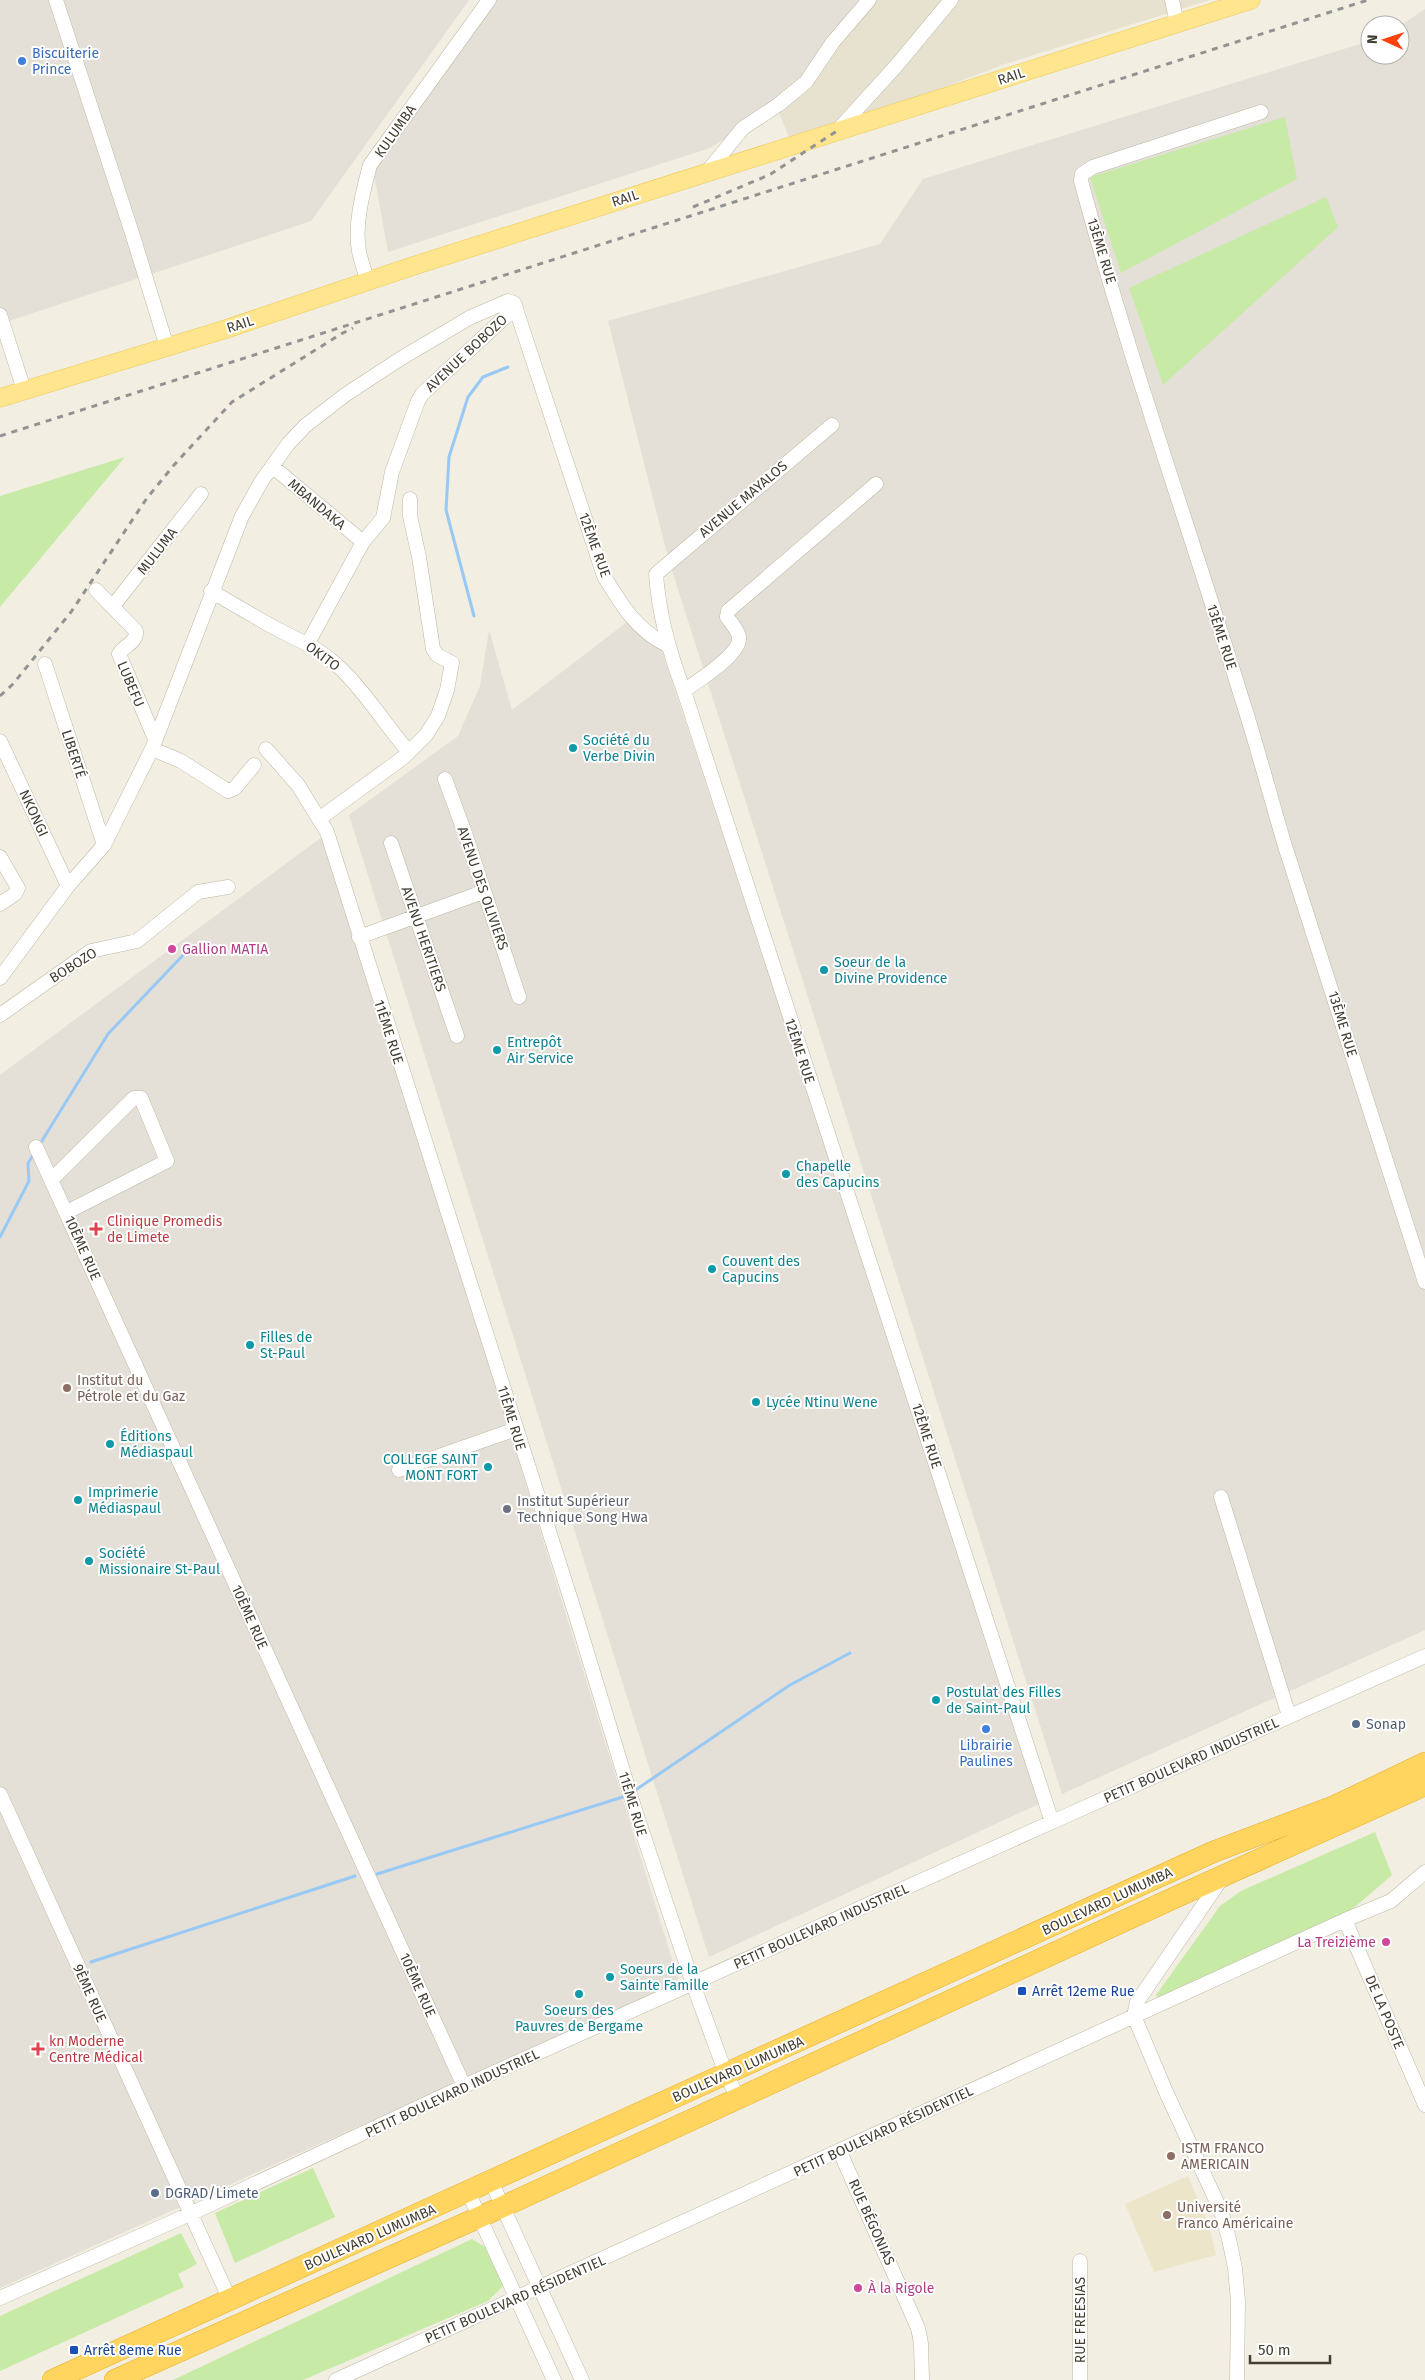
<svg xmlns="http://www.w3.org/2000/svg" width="1425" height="2380" viewBox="0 0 1425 2380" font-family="'Fira Sans',sans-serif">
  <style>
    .residential { fill: #e7e1cf }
    .industrial { fill: #e4dfd7 }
    .education { fill: #ede5ca }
    .green { fill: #c7eaa6 }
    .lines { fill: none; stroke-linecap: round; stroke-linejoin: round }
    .stream { stroke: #98c9f5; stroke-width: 3 }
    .minor-casing { stroke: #beb7a4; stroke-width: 15 }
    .major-casing { stroke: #ebc956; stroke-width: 19 }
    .highway-casing { stroke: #e8ad26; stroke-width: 22 }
    .minor { stroke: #fff; stroke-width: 14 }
    .major { stroke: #ffe68e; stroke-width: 18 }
    .highway { stroke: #ffd560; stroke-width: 21 }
    .rail { stroke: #939393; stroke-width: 3; stroke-dasharray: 6 6; stroke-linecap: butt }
    .shop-dot { fill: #3f7fe0; stroke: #fff; stroke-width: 2 }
    .culture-dot { fill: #0f9aa8; stroke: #fff; stroke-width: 2 }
    .hotel-dot { fill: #d1479c; stroke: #fff; stroke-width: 2 }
    .health-dot { fill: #e0444e; stroke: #fff; stroke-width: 2 }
    .education-dot { fill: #8d6e63; stroke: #fff; stroke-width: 2 }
    .worship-dot { fill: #6b7280; stroke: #fff; stroke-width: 2 }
    .service-dot { fill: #5c6f8a; stroke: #fff; stroke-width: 2 }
    .transit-dot { fill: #1a4fb4; stroke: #fff; stroke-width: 2 }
    .labels { text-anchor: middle; stroke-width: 4; stroke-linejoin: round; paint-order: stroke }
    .shop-label { font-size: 14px; fill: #366cbe; stroke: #fff; text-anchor: start }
    .street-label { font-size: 14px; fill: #443e32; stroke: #fff }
    .culture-label { font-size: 14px; fill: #0d838f; stroke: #fff; text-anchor: start }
    .hotel-label { font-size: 14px; fill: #b23c85; stroke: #fff; text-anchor: start }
    .health-label { font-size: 14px; fill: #be3a42; stroke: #fff; text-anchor: start }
    .education-label { font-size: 14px; fill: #785e54; stroke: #fff; text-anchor: start }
    .worship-label { font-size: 14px; fill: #5b616d; stroke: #fff; text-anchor: start }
    .service-label { font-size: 14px; fill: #4e5e75; stroke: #fff; text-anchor: start }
    .transit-label { font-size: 14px; fill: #164399; stroke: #fff; text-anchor: start }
  </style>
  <rect width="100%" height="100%" fill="#f2eee1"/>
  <!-- residential -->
  <path class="residential" d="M866 0H1210L1005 64 792 145 777 107Z"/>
  <!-- industrial -->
  <path class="industrial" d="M0 0H469L311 221 0 324Z
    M493 0H866L777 107 710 148 388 252 373 168Z
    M1425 9V1630L1062 1794 669 561 608 321 880 244 923 179 1370 41V55H1400V26Z
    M635 616 660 645 1043 1802 709 1957 349 815 458 736 480 686 489 630 512 710Z
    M326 834 679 1982 0 2288V1075Z"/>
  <!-- education -->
  <path class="education" d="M1188 2176 1209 2226 1216 2255 1154 2272 1125 2204Z"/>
  <!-- green -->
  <path class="green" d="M1285 117 1297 179 1121 273 1090 177Z
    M1326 197 1338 227 1163 385 1129 288Z
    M125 457 0 607V496Z
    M1375 1832 1392 1875 1349 1912 1160 2002 1156 1995 1220 1906 1241 1891Z
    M313 2168 335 2217 235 2263 215 2213Z
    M181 2233 197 2264 178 2274 184 2287 0 2371V2316Z
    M472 2239 485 2247 503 2286 488 2301 303 2380H173Z"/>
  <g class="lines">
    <!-- stream -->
    <path class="stream" d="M474 616 446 510 449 457 468 397 483 377 508 367
      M40 1144 108 1034 187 951
      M0 1237 29 1181 28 1163 34 1154
      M634 1791 790 1685 850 1653
      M377 1874 626 1796
      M91 1962 355 1876"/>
    <!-- minor casing -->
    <g class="minor-casing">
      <path id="minor" d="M56 0 132 233 167 347
        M1172 0 1177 23
        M1261 112 1093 167 1082 174 1081 181C1128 355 1188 524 1241 696 1257 745 1270 796 1285 846 1331 991 1378 1136 1425 1282
        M837 131 897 65 951 0
        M707 172 743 128 778 105 806 82 833 42 869 0
        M368 282C365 272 361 262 359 251 354 224 363 192 370 165L489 0
        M0 315 24 390
        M832 425 656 574C659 616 669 652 684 691L1052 1822
        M272 466 363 542
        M96 590 136 631C137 643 124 645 119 654L155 739
        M211 591C233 604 255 617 277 629 301 642 318 647 339 667 366 692 385 725 409 752
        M113 606 201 494
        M308 643 363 542 383 518 392 472 418 401 422 394 516 307
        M45 664 104 845
        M684 691C697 681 742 654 739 637 738 630 731 623 727 617L728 611 876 484
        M0 741 68 886
        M152 749 181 761 228 791 235 788 254 765
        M266 749 298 785 327 832 576 1616 634 1807 693 1984 726 2074 738 2098
        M445 779 466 836 519 997
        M319 819 404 757 426 735 438 716 447 690 452 663 437 655 433 649 419 557 410 516V499
        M391 843 457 1036
        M0 857 18 888 15 894 0 904
        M359 937 483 892
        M0 978 68 886 104 845 152 749 242 516 261 482 288 444 305 426 345 395 400 359 469 318 508 301 514 303 604 576C621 604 636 630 667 645
        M0 1015 91 951 137 941 198 892 228 887
        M36 1147 464 2086
        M51 1180 134 1098H141L167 1161 67 1212
        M399 1470 516 1429
        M1221 1497 1289 1716
        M0 1794 230 2300
        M1222 1878 1137 2002 1134 2016 1166 2092 1221 2211 1229 2239 1235 2268 1238 2301 1237 2380
        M1345 1920 1425 2105
        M840 2152 918 2328 921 2343 922 2380
        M491 2181 582 2380
        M468 2192 554 2380
        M1080 2261V2380
        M0 2298 190 2214 464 2086 1052 1822 1425 1656
        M336 2380 1345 1920 1391 1901 1425 1872"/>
    </g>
    <!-- major casing -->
    <g class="major-casing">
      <path id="major" d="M0 398 223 330 413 266 1251 0"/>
    </g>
    <!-- highway casing -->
    <g class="highway-casing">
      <path id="highway" d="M53 2380 1213 1852 1335 1806 1425 1763
        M115 2380 502 2207 1176 1897 1425 1785"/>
    </g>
    <!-- minor -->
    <use href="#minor" class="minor"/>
    <!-- major -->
    <use href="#major" class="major"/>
    <!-- highway -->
    <use href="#highway" class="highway"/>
    <!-- rail -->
    <path class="rail" d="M693 207 769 175 837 131
      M0 436 1368 0
      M0 696 13 684 71 612 147 498 174 465 232 402 341 334 353 328"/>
  </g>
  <!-- markers -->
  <g class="shop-dot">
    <circle cx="22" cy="61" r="5"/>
    <circle cx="986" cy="1729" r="5"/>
  </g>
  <g class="culture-dot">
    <circle cx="573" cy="748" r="5"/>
    <circle cx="824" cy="970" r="5"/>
    <circle cx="497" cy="1050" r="5"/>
    <circle cx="786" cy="1174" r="5"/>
    <circle cx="712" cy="1269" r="5"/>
    <circle cx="250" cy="1345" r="5"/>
    <circle cx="756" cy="1402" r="5"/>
    <circle cx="110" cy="1444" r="5"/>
    <circle cx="488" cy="1467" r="5"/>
    <circle cx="78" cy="1500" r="5"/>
    <circle cx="89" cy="1561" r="5"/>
    <circle cx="936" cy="1700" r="5"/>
    <circle cx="610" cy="1977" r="5"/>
    <circle cx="579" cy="1994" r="5"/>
  </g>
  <g class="hotel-dot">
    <circle cx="172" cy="949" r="5"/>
    <circle cx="1386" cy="1942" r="5"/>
    <circle cx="858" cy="2288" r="5"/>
  </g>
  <g class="health-dot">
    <path d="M93.5 1221.5h5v5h5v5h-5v5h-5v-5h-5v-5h5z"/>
    <path d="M35.5 2041.5h5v5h5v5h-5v5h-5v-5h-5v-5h5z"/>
  </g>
  <g class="education-dot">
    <circle cx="67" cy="1388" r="5"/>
    <circle cx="1171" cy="2156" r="5"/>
    <circle cx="1167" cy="2215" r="5"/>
  </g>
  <circle class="worship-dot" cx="507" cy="1509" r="5"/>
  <g class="service-dot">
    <circle cx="1356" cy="1724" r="5"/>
    <circle cx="155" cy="2193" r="5"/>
  </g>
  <g class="transit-dot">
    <rect x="1017" y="1986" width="10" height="10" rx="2.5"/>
    <rect x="69" y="2345" width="10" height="10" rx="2.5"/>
  </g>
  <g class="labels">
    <!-- shop labels -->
    <g class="shop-label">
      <text x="32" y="58">Biscuiterie<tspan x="32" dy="16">Prince</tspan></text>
      <text x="986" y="1750" text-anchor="middle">Librairie<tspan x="986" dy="16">Paulines</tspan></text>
    </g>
    <!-- street labels -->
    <g class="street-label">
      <text transform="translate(1011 76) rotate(-18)" y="5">RAIL</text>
      <text transform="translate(395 131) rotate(-55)" y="5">KULUMBA</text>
      <text transform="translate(625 198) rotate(-18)" y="5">RAIL</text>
      <text transform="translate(1102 251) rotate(73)" y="5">13ÈME RUE</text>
      <text transform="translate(240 324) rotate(-18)" y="5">RAIL</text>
      <text transform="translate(466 353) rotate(-43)" y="5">AVENUE BOBOZO</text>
      <text transform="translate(743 499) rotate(-40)" y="5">AVENUE MAYALOS</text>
      <text transform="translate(317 504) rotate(40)" y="5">MBANDAKA</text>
      <text transform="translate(595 545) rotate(70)" y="5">12ÈME RUE</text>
      <text transform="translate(157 551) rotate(-52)" y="5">MULUMA</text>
      <text transform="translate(1222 637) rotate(72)" y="5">13ÈME RUE</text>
      <text transform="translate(323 656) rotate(37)" y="5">OKITO</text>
      <text transform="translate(131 684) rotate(67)" y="5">LUBEFU</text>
      <text transform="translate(74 754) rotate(72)" y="5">LIBERTÉ</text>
      <text transform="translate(34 813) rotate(65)" y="5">NKONGI</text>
      <text transform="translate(483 888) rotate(71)" y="5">AVENU DES OLIVIERS</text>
      <text transform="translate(424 939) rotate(71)" y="5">AVENU HERITIERS</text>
      <text transform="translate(73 965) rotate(-32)" y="5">BOBOZO</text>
      <text transform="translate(1343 1024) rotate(73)" y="5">13ÈME RUE</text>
      <text transform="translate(389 1032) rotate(72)" y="5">11ÈME RUE</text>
      <text transform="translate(800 1051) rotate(72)" y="5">12ÈME RUE</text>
      <text transform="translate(83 1248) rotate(66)" y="5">10ÈME RUE</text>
      <text transform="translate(512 1418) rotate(73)" y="5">11ÈME RUE</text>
      <text transform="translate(927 1436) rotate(72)" y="5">12ÈME RUE</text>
      <text transform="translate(250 1617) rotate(66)" y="5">10ÈME RUE</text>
      <text transform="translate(1191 1760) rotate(-24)" y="5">PETIT BOULEVARD INDUSTRIEL</text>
      <text transform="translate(633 1804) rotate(73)" y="5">11ÈME RUE</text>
      <text transform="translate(1107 1901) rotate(-25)" y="5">BOULEVARD LUMUMBA</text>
      <text transform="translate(821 1926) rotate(-24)" y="5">PETIT BOULEVARD INDUSTRIEL</text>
      <text transform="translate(418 1985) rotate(66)" y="5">10ÈME RUE</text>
      <text transform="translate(90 1993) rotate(66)" y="5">9ÈME RUE</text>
      <text transform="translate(1385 2012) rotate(67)" y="5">DE LA POSTE</text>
      <text transform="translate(738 2069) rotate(-24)" y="5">BOULEVARD LUMUMBA</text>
      <text transform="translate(452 2093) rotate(-25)" y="5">PETIT BOULEVARD INDUSTRIEL</text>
      <text transform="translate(883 2131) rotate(-25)" y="5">PETIT BOULEVARD RÉSIDENTIEL</text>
      <text transform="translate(872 2222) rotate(66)" y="5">RUE BÉGONIAS</text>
      <text transform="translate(370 2237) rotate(-24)" y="5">BOULEVARD LUMUMBA</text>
      <text transform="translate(515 2299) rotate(-24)" y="5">PETIT BOULEVARD RÉSIDENTIEL</text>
      <text transform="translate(1080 2320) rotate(-90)" y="5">RUE FREESIAS</text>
    </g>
    <!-- culture labels -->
    <g class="culture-label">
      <text x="583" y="745">Société du<tspan x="583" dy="16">Verbe Divin</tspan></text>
      <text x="834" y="967">Soeur de la<tspan x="834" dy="16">Divine Providence</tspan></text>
      <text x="507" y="1047">Entrepôt<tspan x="507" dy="16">Air Service</tspan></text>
      <text x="796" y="1171">Chapelle<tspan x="796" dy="16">des Capucins</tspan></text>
      <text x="722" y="1266">Couvent des<tspan x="722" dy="16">Capucins</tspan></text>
      <text x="260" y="1342">Filles de<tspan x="260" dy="16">St-Paul</tspan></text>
      <text x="766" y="1407">Lycée Ntinu Wene</text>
      <text x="120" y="1441">Éditions<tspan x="120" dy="16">Médiaspaul</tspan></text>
      <text x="478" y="1464" text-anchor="end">COLLEGE SAINT<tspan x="478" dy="16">MONT FORT</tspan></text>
      <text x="88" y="1497">Imprimerie<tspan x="88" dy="16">Médiaspaul</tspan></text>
      <text x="99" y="1558">Société<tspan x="99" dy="16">Missionaire St-Paul</tspan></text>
      <text x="946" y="1697">Postulat des Filles<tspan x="946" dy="16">de Saint-Paul</tspan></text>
      <text x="620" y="1974">Soeurs de la<tspan x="620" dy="16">Sainte Famille</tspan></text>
      <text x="579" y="2015" text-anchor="middle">Soeurs des<tspan x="579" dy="16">Pauvres de Bergame</tspan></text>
    </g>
    <!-- hotel labels -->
    <g class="hotel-label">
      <text x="182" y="954">Gallion MATIA</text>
      <text x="1376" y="1947" text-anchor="end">La Treizième</text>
      <text x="868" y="2293">À la Rigole</text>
    </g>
    <!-- health labels -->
    <g class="health-label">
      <text x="107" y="1226">Clinique Promedis<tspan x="107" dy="16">de Limete</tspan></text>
      <text x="49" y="2046">kn Moderne<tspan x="49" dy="16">Centre Médical</tspan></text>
    </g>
    <!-- education labels -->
    <g class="education-label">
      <text x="77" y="1385">Institut du<tspan x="77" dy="16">Pétrole et du Gaz</tspan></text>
      <text x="1181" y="2153">ISTM FRANCO<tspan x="1181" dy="16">AMERICAIN</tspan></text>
      <text x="1177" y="2212">Université<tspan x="1177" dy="16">Franco Américaine</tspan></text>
    </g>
    <!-- worship labels -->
    <g class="worship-label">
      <text x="517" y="1506">Institut Supérieur<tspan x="517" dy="16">Technique Song Hwa</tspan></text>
    </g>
    <!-- service labels -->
    <g class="service-label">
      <text x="1366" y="1729">Sonap</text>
      <text x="165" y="2198">DGRAD/Limete</text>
    </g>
    <!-- transit labels -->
    <g class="transit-label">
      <text x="1032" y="1996">Arrêt 12eme Rue</text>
      <text x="84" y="2355">Arrêt 8eme Rue</text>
    </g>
  </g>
  <!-- north arrow -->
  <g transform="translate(1385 40) rotate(273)"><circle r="24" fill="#ffffff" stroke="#b4b2ad"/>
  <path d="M0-4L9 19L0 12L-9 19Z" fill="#ff410c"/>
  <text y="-8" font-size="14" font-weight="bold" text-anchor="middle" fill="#443e32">N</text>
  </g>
  <!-- scale -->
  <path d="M1250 2355v8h80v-8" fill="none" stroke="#443e32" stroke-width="2.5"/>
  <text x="1258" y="2355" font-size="15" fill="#443e32" stroke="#ffffff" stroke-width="4" paint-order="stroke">50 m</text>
</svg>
